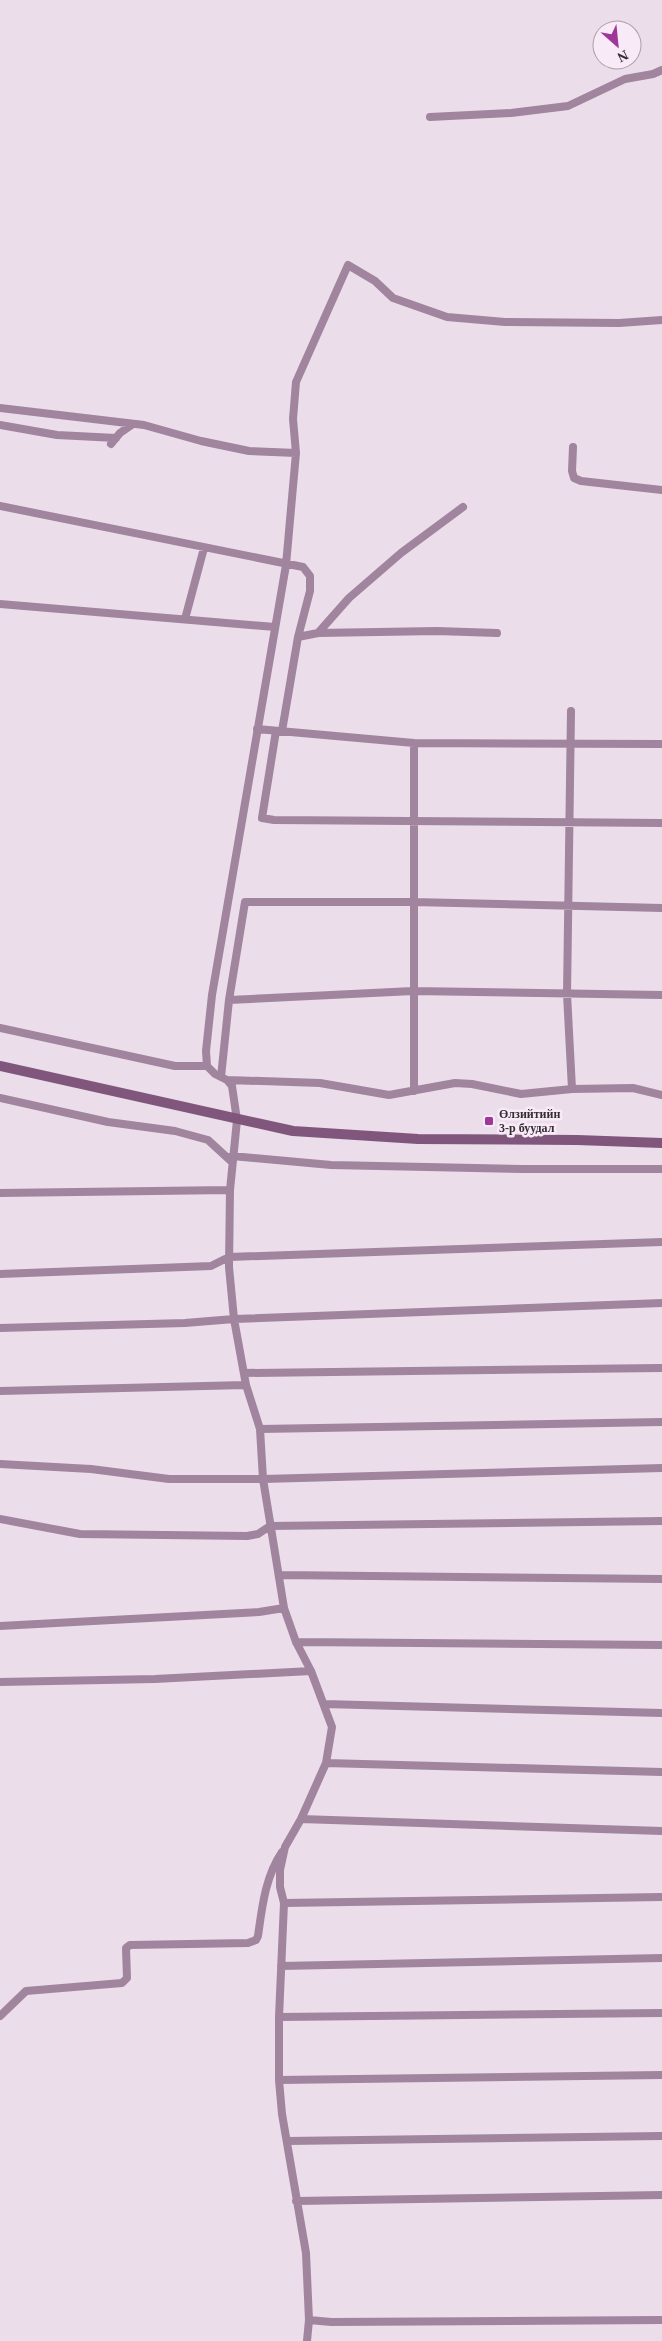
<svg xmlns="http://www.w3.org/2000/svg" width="662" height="2341" viewBox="0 0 662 2341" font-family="Georgia,serif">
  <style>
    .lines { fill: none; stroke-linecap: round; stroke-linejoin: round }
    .street { stroke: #a1849d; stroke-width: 8 }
    .secondary { stroke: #80567c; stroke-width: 10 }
    .poi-dot { fill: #9f3799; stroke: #f8eaf6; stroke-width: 2 }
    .labels { text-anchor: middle; stroke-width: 5; stroke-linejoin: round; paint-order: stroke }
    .poi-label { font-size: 12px; font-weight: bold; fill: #342e33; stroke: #f8eaf6; text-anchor: start }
  </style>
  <rect width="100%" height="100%" fill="#ebdde9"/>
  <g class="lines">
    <!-- street -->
    <path class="street" d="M430 117 511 113 568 106 625 79 653 74 662 70
      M0 408 144 425 201 441 249 451 296 453
      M0 425 57 435 116 438
      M111 444 120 433 133 424
      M573 447 572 471 574 478 581 481 662 490
      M0 506 303 567 310 576V591L298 637
      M0 604 275 627
      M185 619 204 548
      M318 633 349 598 401 553 463 507
      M571 711 567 994 572 1089
      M257 729 414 743 662 744
      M276 731 262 818 274 820 662 823
      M282 731 298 637 318 633 437 631 497 633
      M414 743V1091
      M229 1000 413 991 662 995
      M0 1028 175 1066H207
      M221 1077 229 1000 245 902H413L662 908
      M227 1080 320 1083 389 1095 455 1083 472 1084 521 1094 572 1089 633 1088 662 1095
      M0 1098 108 1122 175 1131 208 1140 232 1162
      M232 1156 331 1165 523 1169H662
      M0 1193 230 1190
      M0 1274 211 1266 229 1257 662 1242
      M0 1328 185 1323 234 1319 662 1303
      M244 1373 662 1368
      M0 1391 246 1385
      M260 1429 662 1422
      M0 1464 91 1469 169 1479H263L662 1468
      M0 1519 80 1534 247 1536 258 1534 270 1526 662 1521
      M279 1575 662 1579
      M0 1626 259 1612 284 1608
      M296 1642 662 1645
      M0 1682 155 1679 311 1671
      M324 1704 662 1713
      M326 1763 662 1772
      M301 1819 662 1831
      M284 1903 662 1897
      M281 1966 662 1958
      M0 2016 26 1991 122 1983 127 1978 126 1948 130 1945 248 1943 256 1940 258 1936C262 1908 265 1877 282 1852
      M279 2017 662 2013
      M279 2080 662 2075
      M287 2141 662 2136
      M296 2201 662 2195
      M309 2320 331 2322 662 2320
      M307 2341 309 2320 306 2253 282 2114 279 2080V2017L284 1903 280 1887V1870L285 1847 301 1819 326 1763 332 1727 311 1671 296 1642 284 1608 263 1479 260 1429 246 1385 234 1319 229 1267 230 1190 237 1120 232 1086 227 1080 215 1074 207 1066 206 1051 212 995 286 565 296 453 293 419 296 382 348 265 375 281 393 298 447 317 505 322 619 323 662 320"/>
    <!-- secondary -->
    <path class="secondary" d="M0 1066 293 1131 418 1139 577 1140 662 1143"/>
  </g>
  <!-- markers -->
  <rect class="poi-dot" x="484" y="1116" width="10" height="10" rx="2.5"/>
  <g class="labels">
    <!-- poi labels -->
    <g class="poi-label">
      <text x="499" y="1118">Өлзийтийн<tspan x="499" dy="14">3-р буудал</tspan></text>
    </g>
  </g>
  <!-- north arrow -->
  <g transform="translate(617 45) rotate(153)"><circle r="24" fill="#f8eaf6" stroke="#aa9fa8"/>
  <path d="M0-4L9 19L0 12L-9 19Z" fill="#9f3799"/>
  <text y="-8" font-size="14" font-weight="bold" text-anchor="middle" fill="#342e33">N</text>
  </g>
</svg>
